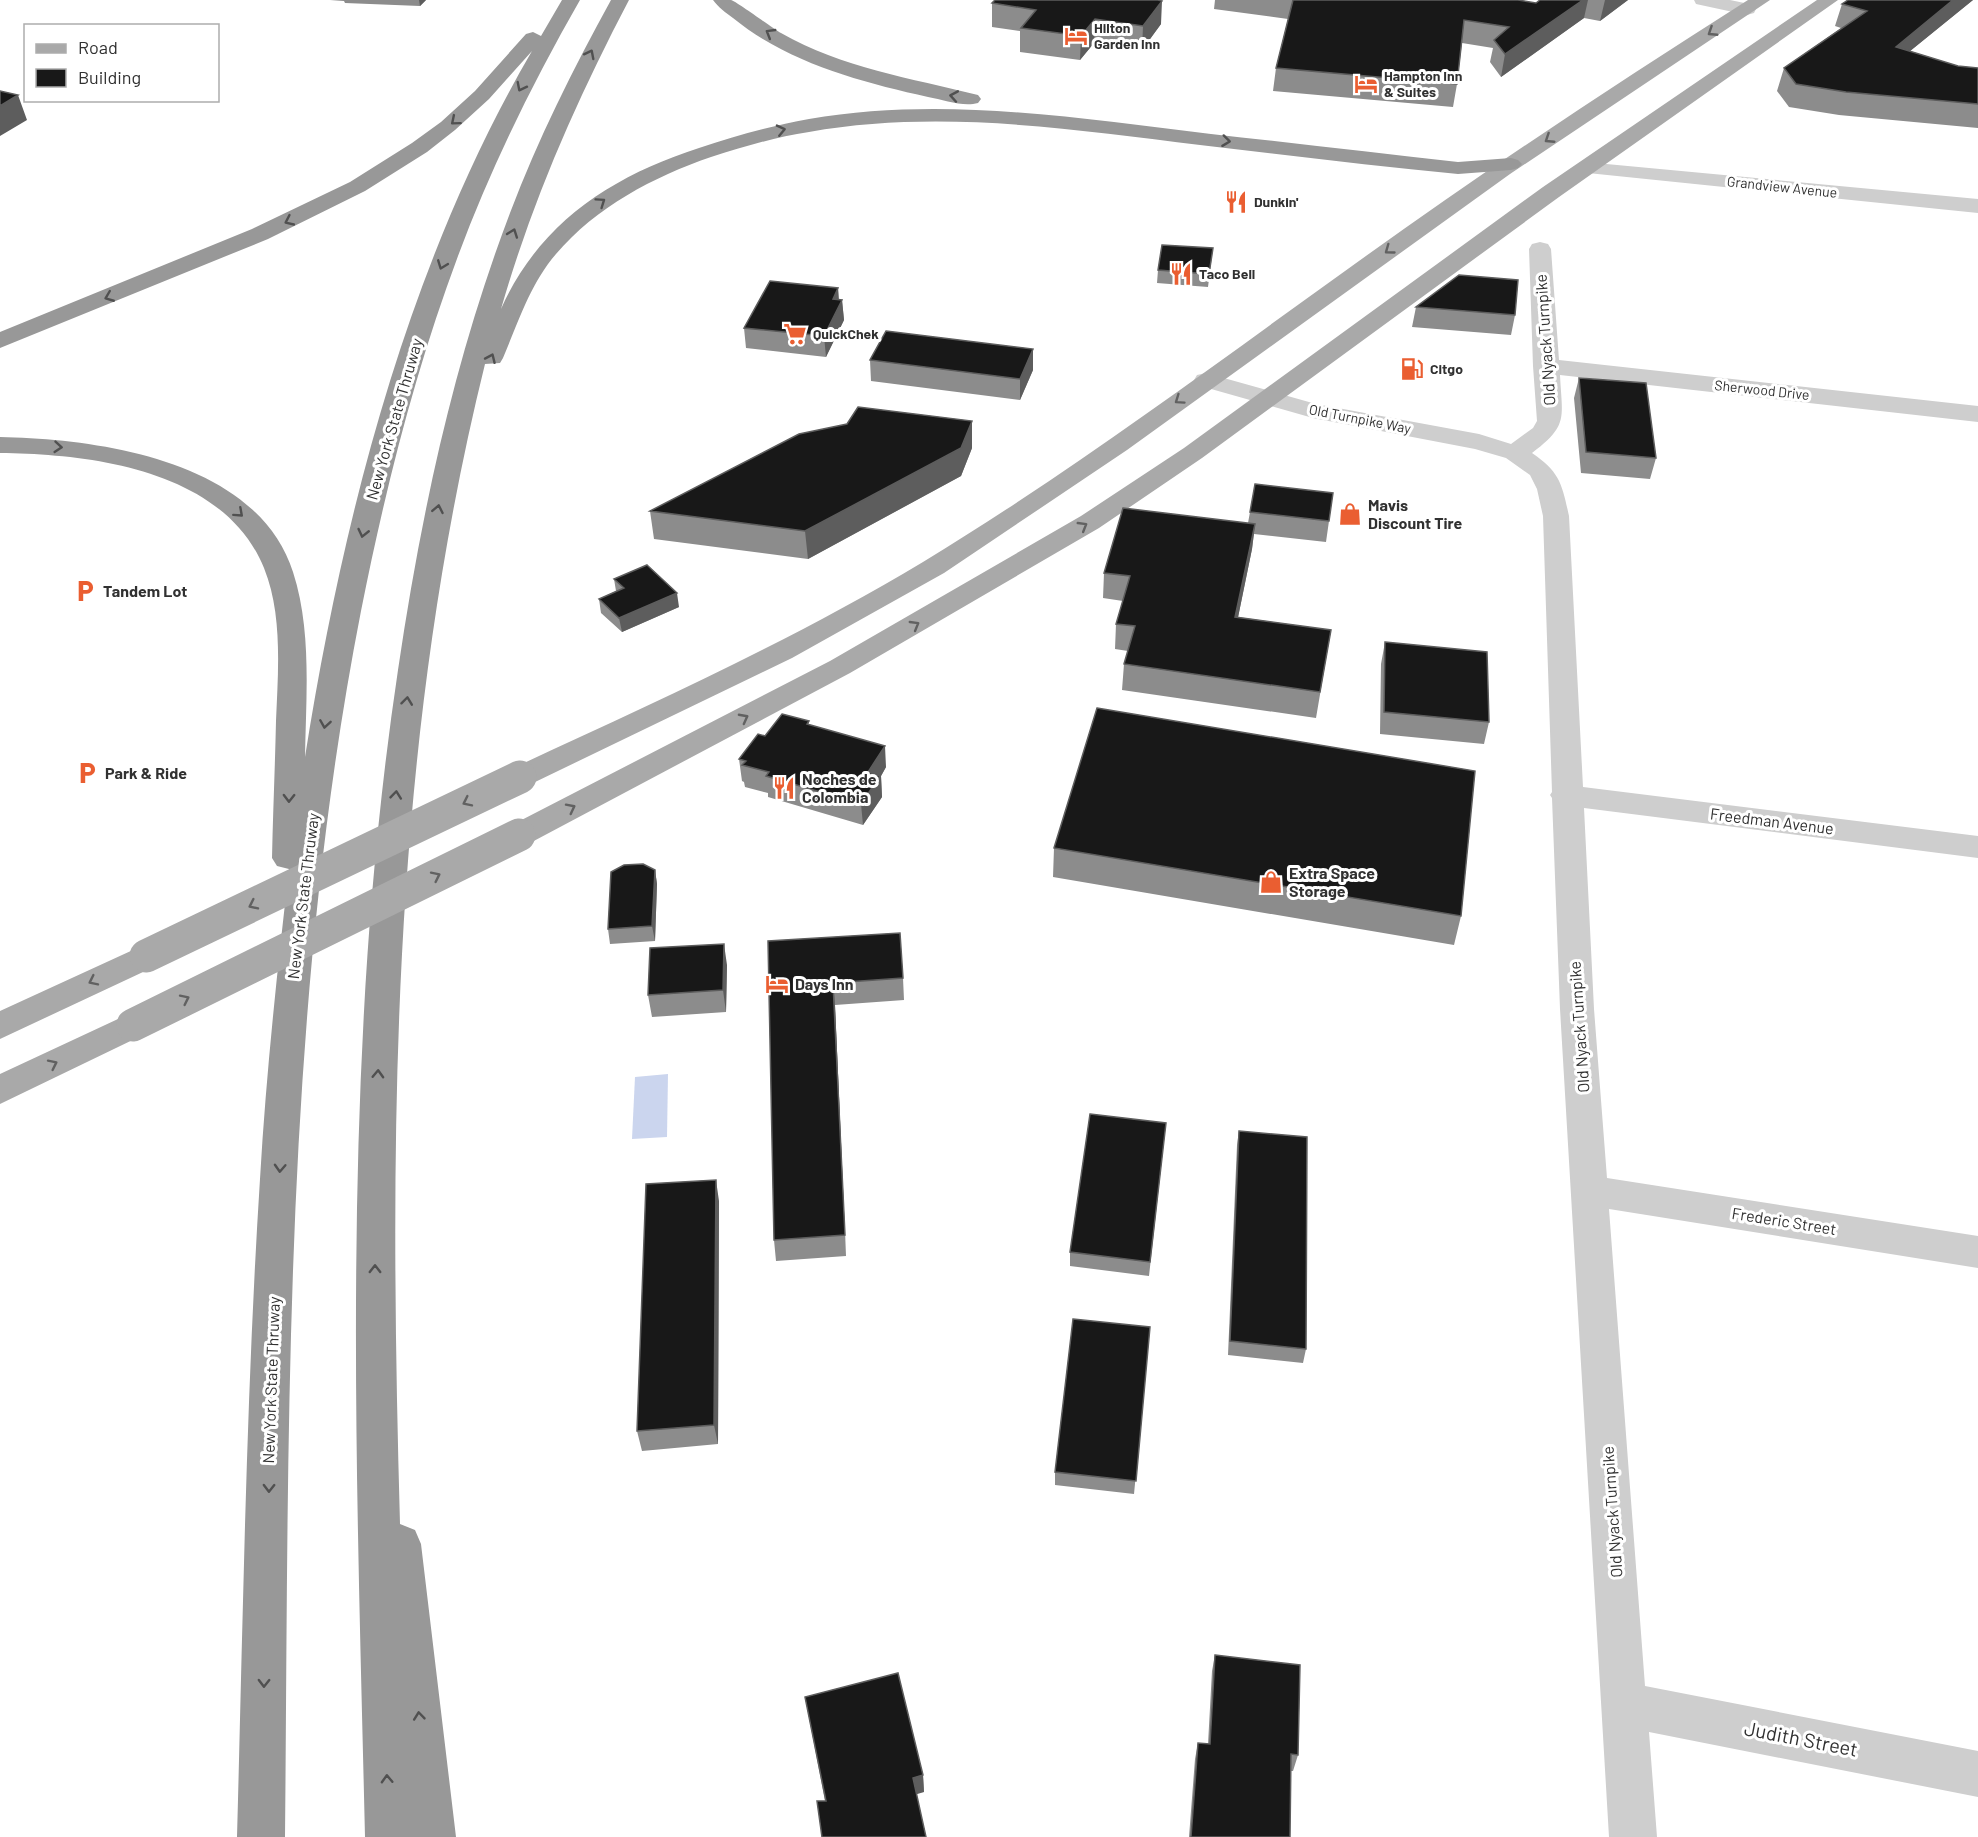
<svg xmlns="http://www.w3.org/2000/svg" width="1978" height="1837" viewBox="0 0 1978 1837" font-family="Barlow,sans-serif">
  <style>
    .water { fill: #cbd5ee }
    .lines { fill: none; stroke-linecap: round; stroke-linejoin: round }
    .minor { fill: #cecece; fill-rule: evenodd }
    .major { fill: #a9a9a9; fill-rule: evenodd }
    .highway { fill: #989898; fill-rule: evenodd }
    .major-bridge { stroke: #a9a9a9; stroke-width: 33 }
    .wall { fill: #8c8c8c }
    .shaded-wall { fill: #5d5d5d }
    .building { fill: #181818; stroke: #5d5d5d; stroke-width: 1.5 }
    .oneway { stroke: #616161 }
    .oneway2 { stroke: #505050 }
    .labels { text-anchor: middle; stroke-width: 6; stroke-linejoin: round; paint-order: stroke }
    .far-poi-label { font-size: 14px; font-weight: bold; fill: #313131; stroke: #fff; text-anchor: start }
    .far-street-label { font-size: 14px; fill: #313131; stroke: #fff }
    .street-label { font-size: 16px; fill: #313131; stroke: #fff }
    .poi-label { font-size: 16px; font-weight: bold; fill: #313131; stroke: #fff; text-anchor: start }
    .near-street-label { font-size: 20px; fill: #313131; stroke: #fff }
  </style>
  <rect width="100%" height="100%" fill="#fff"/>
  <!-- water -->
  <path class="water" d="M668 1074 667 1137 632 1139 635 1077Z"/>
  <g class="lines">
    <!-- minor -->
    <path class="minor" d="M1694 0H1730L1754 5 1756 9 1754 13 1747 15 1696 4Z
      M1585 162 1978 199V213L1578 172 1574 168 1578 164Z
      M1540 242 1548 244 1551 249 1559 360 1978 406V422L1560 375C1562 418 1569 425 1532 453 1560 472 1562 484 1569 516L1583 787 1978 836V858L1584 808 1594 1009 1607 1178 1978 1236V1268L1609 1209 1645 1686 1978 1751V1797L1649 1732 1657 1837H1609L1560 1009 1552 798 1550 795 1552 792 1543 516 1537 489 1530 475 1506 458 1475 449 1313 418 1197 385 1194 380 1197 375 1206 373 1316 404 1479 434 1511 444 1533 428 1537 421 1533 366 1529 249 1532 244Z"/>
    <!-- major -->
    <path class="major" d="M1748 0H1770L1510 174 1127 450 944 573 792 658 531 784 520 787 509 784 505 777 509 770C649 705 790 642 923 562 1071 472 1211 367 1352 266 1481 173 1614 85 1748 0Z
      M1817 0H1838L1559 197 1202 458 1099 528 850 673 530 843 519 846 508 843 503 835 508 827 830 661 1081 516 1184 448 1543 187Z
      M146 944 158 947 163 956 158 965 0 1039V1011Z
      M133 1012 145 1016 150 1025 145 1034 0 1104V1074Z"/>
    <!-- highway -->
    <path class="highway" d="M562 0H580C533 82 491 167 458 256 415 371 385 490 361 611 282 1014 289 1428 285 1837H237C243 1618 246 1398 260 1179 266 1076 277 972 289 869L277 866 272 858C273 812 275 767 276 721 278 672 283 615 264 568 224 470 92 454 0 453V437C99 439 257 460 293 572 312 631 306 696 305 757 343 517 408 263 532 51L489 99 455 130 427 152 365 191 268 239 0 348V332L252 229 350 182 412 143 441 122 475 91 526 34 533 32 541 36Z
      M611 0H629C577 99 532 201 501 309 539 223 612 176 699 148 735 136 771 126 809 119 942 96 1079 118 1211 134 1293 143 1376 153 1458 162L1511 158 1518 160 1522 164 1518 168 1511 170 1458 174C1372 166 1286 155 1200 145 1071 129 938 109 809 132 775 137 743 147 711 157 653 177 596 207 556 254 530 284 518 323 503 358L500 363 485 364C390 749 389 1130 400 1524L415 1530 421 1544 456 1837H365C356 1448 340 1056 398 670 421 514 454 360 510 213 538 139 573 69 611 0Z
      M713 0C719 0 726 0 731 0 736 1 772 28 781 33 842 68 911 78 978 95L981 99 978 103C963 107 944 100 928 97 861 82 788 63 733 18 726 13 718 7 713 0Z"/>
    <!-- major-bridge -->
    <path class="major-bridge" d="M146 956 520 777
      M133 1025 519 835"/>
  </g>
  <!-- wall -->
  <path class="wall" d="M330 0H426L420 6 345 3 344 1Z
    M1215 0H1518L1536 3 1540 0H1628L1600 21 1584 18 1501 77 1490 62 1493 48 1462 43 1457 84 1453 107 1273 91 1276 68 1288 19 1214 9Z
    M1848 0H1973L1910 51 1958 66 1978 68V128L1839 115 1789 107 1777 91 1784 68 1841 28 1835 26 1842 4Z
    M992 3 1161 24 1142 50 1094 43 1080 60 1020 52V31L992 27Z
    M1213 248 1208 287 1157 283 1158 270Z
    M838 288 839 300H842L844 320 826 357 746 348 744 328Z
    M1416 307 1515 315 1511 335 1412 327Z
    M1033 349V370L1020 400 871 381 870 360Z
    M1579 378 1656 458 1650 479 1581 473 1574 398Z
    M972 421V448L961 476 808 559 654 539 650 511Z
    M1333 493 1326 542 1254 534 1252 549 1238 617 1331 630 1316 718 1122 690 1124 664 1128 651 1115 649 1116 624 1123 601 1103 598 1104 573 1248 523 1250 512Z
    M614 579 679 607 622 632 601 613 599 599 616 591Z
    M1385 642 1489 722 1484 744 1380 734 1381 664Z
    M809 721V725L886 767 881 776 882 797 863 825 768 797V793L745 787 744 782 742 781 739 759 765 736Z
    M1054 848 1461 916 1454 945 1053 877Z
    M655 870 657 884 655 941 610 944 608 929Z
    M768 941 903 978 904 1000 835 1005 846 1256 776 1261 774 1240Z
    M727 965 726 1012 652 1017 648 995Z
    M1166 1123 1149 1276 1070 1266V1252Z
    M1239 1131 1306 1349 1303 1363 1228 1355 1237 1145Z
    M719 1201 718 1444 642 1451 637 1431Z
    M1150 1327 1134 1494 1055 1485V1472Z
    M1215 1655 1298 1755 1293 1771H1290V1837H1189L1195 1759 1198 1743 1208 1744 1212 1671Z
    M805 1697 923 1775 924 1792 825 1801Z"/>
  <!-- shaded-wall -->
  <path class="shaded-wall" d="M419 0H426L420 6Z
    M1583 0H1588L1584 18 1501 77 1505 54Z
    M1605 0H1628L1600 21Z
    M1953 0H1973L1888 69 1896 47Z
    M1162 1 1161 24 1142 50 1143 26Z
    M1095 19 1094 43 1080 60 1081 36Z
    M18 95 27 120 0 136V106Z
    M838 288 839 306 842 300 844 320 826 357 824 336 833 299Z
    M1033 349V370L1020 400V379Z
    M972 421V448L961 476 808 559 805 531Z
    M1255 524 1252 549 1233 642 1235 617Z
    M677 593 679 607 622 632 619 618Z
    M885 746 886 767 881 776 882 797 863 825 861 804 868 772Z
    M655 870 657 884 655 941 652 926Z
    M724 944 727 965 726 1012 723 990Z
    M833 983 835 1005 846 1256Z
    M716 1180 719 1201 718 1444 714 1425Z
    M923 1775 924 1792 914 1795 913 1778Z"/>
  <!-- building -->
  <path class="building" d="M995 0H1158L1162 1 1143 26 1095 19 1081 36 1021 28 1036 10 992 3Z
    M1293 0H1518L1536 3 1540 0H1583L1505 54 1494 40 1509 27 1464 20 1457 84 1276 68Z
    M1848 0H1953L1896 47 1958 66 1978 68V104L1846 92 1796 84 1784 68 1867 11 1842 4Z
    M0 91 18 95 0 106Z
    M1162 245 1213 248 1209 274 1158 270Z
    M1459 275 1518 280 1515 315 1416 307Z
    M770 281 838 288 833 299 842 300 824 336 744 328Z
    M886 331 1033 349 1020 379 870 360Z
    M1579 378 1646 383 1656 458 1586 452Z
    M858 407 972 421 961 448 805 531 650 511 799 434 847 424Z
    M1255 484 1333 493 1329 521 1250 512Z
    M1123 508 1255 524 1235 617 1331 630 1320 692 1124 664 1135 626 1116 624 1130 576 1104 573Z
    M647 565 677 593 619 618 599 599 624 588 614 579Z
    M1385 642 1487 652 1489 722 1384 712Z
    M1097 708 1475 771 1461 916 1054 848Z
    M782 714 809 721 807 724 885 746 868 772 880 776 861 804 766 776 769 772 742 765 746 761 739 759 758 734 765 736Z
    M643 864 655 870 652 926 608 929 611 872 624 865Z
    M900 933 903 978 833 983 845 1235 774 1240 768 941Z
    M724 944 723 990 648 995 650 948Z
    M1090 1114 1166 1123 1150 1262 1070 1252Z
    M1239 1131 1307 1137 1306 1349 1230 1341Z
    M716 1180 714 1425 637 1431 646 1184Z
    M1073 1319 1150 1327 1136 1481 1055 1472Z
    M1215 1655 1300 1665 1298 1755 1291 1754 1290 1837H1191L1198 1743 1210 1744Z
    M898 1673 923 1775 913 1778 926 1837H822L817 1801H826L805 1697Z"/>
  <!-- one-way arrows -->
  <defs><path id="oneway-chevron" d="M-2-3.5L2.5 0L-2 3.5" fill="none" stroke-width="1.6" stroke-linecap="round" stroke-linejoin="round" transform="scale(1.5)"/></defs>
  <g class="oneway">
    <use href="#oneway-chevron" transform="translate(1712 32) rotate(147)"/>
    <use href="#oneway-chevron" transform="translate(1549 139) rotate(147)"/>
    <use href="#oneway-chevron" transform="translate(1389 250) rotate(144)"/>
    <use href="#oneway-chevron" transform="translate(1179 400) rotate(145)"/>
    <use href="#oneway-chevron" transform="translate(1083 526) rotate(-31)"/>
    <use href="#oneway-chevron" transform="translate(915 625) rotate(-30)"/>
    <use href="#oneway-chevron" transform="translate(744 718) rotate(-28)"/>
    <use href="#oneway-chevron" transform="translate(467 802) rotate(154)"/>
    <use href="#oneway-chevron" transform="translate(571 808) rotate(-27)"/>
    <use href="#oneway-chevron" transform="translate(436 876) rotate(-26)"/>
    <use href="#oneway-chevron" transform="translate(253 905) rotate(154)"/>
    <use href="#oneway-chevron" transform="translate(93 981) rotate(154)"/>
    <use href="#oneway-chevron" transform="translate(185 999) rotate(-26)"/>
    <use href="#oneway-chevron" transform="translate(53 1064) rotate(-26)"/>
  </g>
  <g class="oneway2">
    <use href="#oneway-chevron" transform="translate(770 33) rotate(-149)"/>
    <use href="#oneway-chevron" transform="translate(590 54) rotate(-63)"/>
    <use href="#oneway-chevron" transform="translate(521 87) rotate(117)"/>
    <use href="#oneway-chevron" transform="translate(954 96) rotate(-170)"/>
    <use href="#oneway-chevron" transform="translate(455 121) rotate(140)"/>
    <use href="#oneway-chevron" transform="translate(781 130) rotate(-13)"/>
    <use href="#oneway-chevron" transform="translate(1226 141) rotate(7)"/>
    <use href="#oneway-chevron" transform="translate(601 202) rotate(-35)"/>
    <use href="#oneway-chevron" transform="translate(289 221) rotate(155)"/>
    <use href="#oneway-chevron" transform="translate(513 233) rotate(-70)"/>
    <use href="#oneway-chevron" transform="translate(442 265) rotate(111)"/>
    <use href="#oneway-chevron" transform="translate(109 297) rotate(158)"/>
    <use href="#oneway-chevron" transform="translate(491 358) rotate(-66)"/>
    <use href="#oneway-chevron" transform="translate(58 447) rotate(5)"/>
    <use href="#oneway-chevron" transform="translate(438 509) rotate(-79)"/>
    <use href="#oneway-chevron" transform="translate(239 513) rotate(42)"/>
    <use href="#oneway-chevron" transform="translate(363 533) rotate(103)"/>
    <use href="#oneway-chevron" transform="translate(407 701) rotate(-83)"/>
    <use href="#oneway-chevron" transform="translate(325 724) rotate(99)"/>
    <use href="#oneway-chevron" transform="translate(396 795) rotate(-84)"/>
    <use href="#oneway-chevron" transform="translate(289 798) rotate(91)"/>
    <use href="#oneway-chevron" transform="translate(378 1074) rotate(-88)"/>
    <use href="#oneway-chevron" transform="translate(280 1168) rotate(93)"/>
    <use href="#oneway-chevron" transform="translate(375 1269) rotate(-90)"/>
    <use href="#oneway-chevron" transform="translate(269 1488) rotate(91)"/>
    <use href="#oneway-chevron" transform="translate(264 1683) rotate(91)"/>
    <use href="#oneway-chevron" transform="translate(419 1716) rotate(-96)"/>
    <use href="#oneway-chevron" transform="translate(387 1779) rotate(-92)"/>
  </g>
  <!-- icons -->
  <defs>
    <g id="hotel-bare" transform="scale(1.8)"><path d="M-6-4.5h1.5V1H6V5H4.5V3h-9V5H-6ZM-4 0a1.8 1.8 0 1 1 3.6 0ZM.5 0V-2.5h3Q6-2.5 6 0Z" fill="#ea5e31" stroke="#fff" stroke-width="2.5" paint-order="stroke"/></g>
    <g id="restaurant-bare" transform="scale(1.8)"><path d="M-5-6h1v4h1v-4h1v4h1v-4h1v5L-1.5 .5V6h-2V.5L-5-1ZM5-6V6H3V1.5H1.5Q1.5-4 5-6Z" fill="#ea5e31" stroke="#fff" stroke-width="2.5" paint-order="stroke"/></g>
    <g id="supermarket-bare" transform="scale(1.8)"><path d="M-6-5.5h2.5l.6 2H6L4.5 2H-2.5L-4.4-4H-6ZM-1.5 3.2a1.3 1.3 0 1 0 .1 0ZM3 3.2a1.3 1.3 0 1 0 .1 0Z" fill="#ea5e31" stroke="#fff" stroke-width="2.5" paint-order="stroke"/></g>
    <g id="fuel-bare" transform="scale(1.8)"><path d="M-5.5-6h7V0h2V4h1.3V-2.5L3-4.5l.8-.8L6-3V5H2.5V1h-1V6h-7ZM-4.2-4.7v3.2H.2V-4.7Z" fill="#ea5e31" stroke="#fff" stroke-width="2.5" paint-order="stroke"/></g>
    <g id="shop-bare" transform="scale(1.8)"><path d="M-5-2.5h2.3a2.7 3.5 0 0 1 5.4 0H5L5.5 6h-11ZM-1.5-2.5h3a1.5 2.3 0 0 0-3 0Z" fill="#ea5e31" stroke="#fff" stroke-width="2.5" paint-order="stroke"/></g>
    <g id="parking-bare" transform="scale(1.8)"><path d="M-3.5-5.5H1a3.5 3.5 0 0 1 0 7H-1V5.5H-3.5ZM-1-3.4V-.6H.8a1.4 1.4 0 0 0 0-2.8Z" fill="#ea5e31" stroke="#fff" stroke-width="2.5" paint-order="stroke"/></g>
  </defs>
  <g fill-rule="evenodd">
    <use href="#hotel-bare" x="1076" y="36"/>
    <use href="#hotel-bare" x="1366" y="84"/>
    <use href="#restaurant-bare" x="1236" y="202"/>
    <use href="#restaurant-bare" x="1181" y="274"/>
    <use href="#supermarket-bare" x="795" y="334"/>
    <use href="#fuel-bare" x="1412" y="369"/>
    <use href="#shop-bare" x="1350" y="514"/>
    <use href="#parking-bare" x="85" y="591"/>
    <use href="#parking-bare" x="87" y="773"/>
    <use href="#restaurant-bare" x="784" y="788"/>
    <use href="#shop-bare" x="1271" y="882"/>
    <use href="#hotel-bare" x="777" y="984"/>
  </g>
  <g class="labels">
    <!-- far-poi labels -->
    <g class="far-poi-label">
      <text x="1094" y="33">Hilton<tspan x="1094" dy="16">Garden Inn</tspan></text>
      <text x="1384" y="81">Hampton Inn<tspan x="1384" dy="16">&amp; Suites</tspan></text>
      <text x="1254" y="207">Dunkin'</text>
      <text x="1199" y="279">Taco Bell</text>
      <text x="813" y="339">QuickChek</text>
      <text x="1430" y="374">Citgo</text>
    </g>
    <!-- far-street labels -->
    <g class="far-street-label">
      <text transform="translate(1782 187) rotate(6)" y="5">Grandview Avenue</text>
      <text transform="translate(1762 390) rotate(6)" y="5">Sherwood Drive</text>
      <text transform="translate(1360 419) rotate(11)" y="5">Old Turnpike Way</text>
    </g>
    <!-- street labels -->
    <g class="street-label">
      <text transform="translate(1545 340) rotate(-94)" y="6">Old Nyack Turnpike</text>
      <text transform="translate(394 419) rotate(-74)" y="6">New York State Thruway</text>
      <text transform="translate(1772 821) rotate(7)" y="6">Freedman Avenue</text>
      <text transform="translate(303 896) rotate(-83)" y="6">New York State Thruway</text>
      <text transform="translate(1579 1027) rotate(-94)" y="6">Old Nyack Turnpike</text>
      <text transform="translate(1784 1221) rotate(9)" y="6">Frederic Street</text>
      <text transform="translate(271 1380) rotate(-88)" y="6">New York State Thruway</text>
      <text transform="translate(1612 1512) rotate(-94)" y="6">Old Nyack Turnpike</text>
    </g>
    <!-- poi labels -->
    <g class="poi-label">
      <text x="1368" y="511">Mavis<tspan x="1368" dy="18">Discount Tire</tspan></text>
      <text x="103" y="597">Tandem Lot</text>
      <text x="105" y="779">Park &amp; Ride</text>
      <text x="802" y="785">Noches de<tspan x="802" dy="18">Colombia</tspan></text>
      <text x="1289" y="879">Extra Space<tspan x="1289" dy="18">Storage</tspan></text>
      <text x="795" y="990">Days Inn</text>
    </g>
    <!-- near-street labels -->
    <g class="near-street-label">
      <text transform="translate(1801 1739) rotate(11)" y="7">Judith Street</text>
    </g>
  </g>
  <!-- legend -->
  <rect x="24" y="24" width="195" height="78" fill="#ffffff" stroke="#adadad" stroke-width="1.5"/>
  <rect x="36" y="44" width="30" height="9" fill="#a9a9a9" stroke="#adadad" stroke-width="1.5"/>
  <text x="78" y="54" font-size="18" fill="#313131">Road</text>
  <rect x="36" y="69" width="30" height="18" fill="#181818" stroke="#adadad" stroke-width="1.5"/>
  <text x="78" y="84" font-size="18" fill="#313131">Building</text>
</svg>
